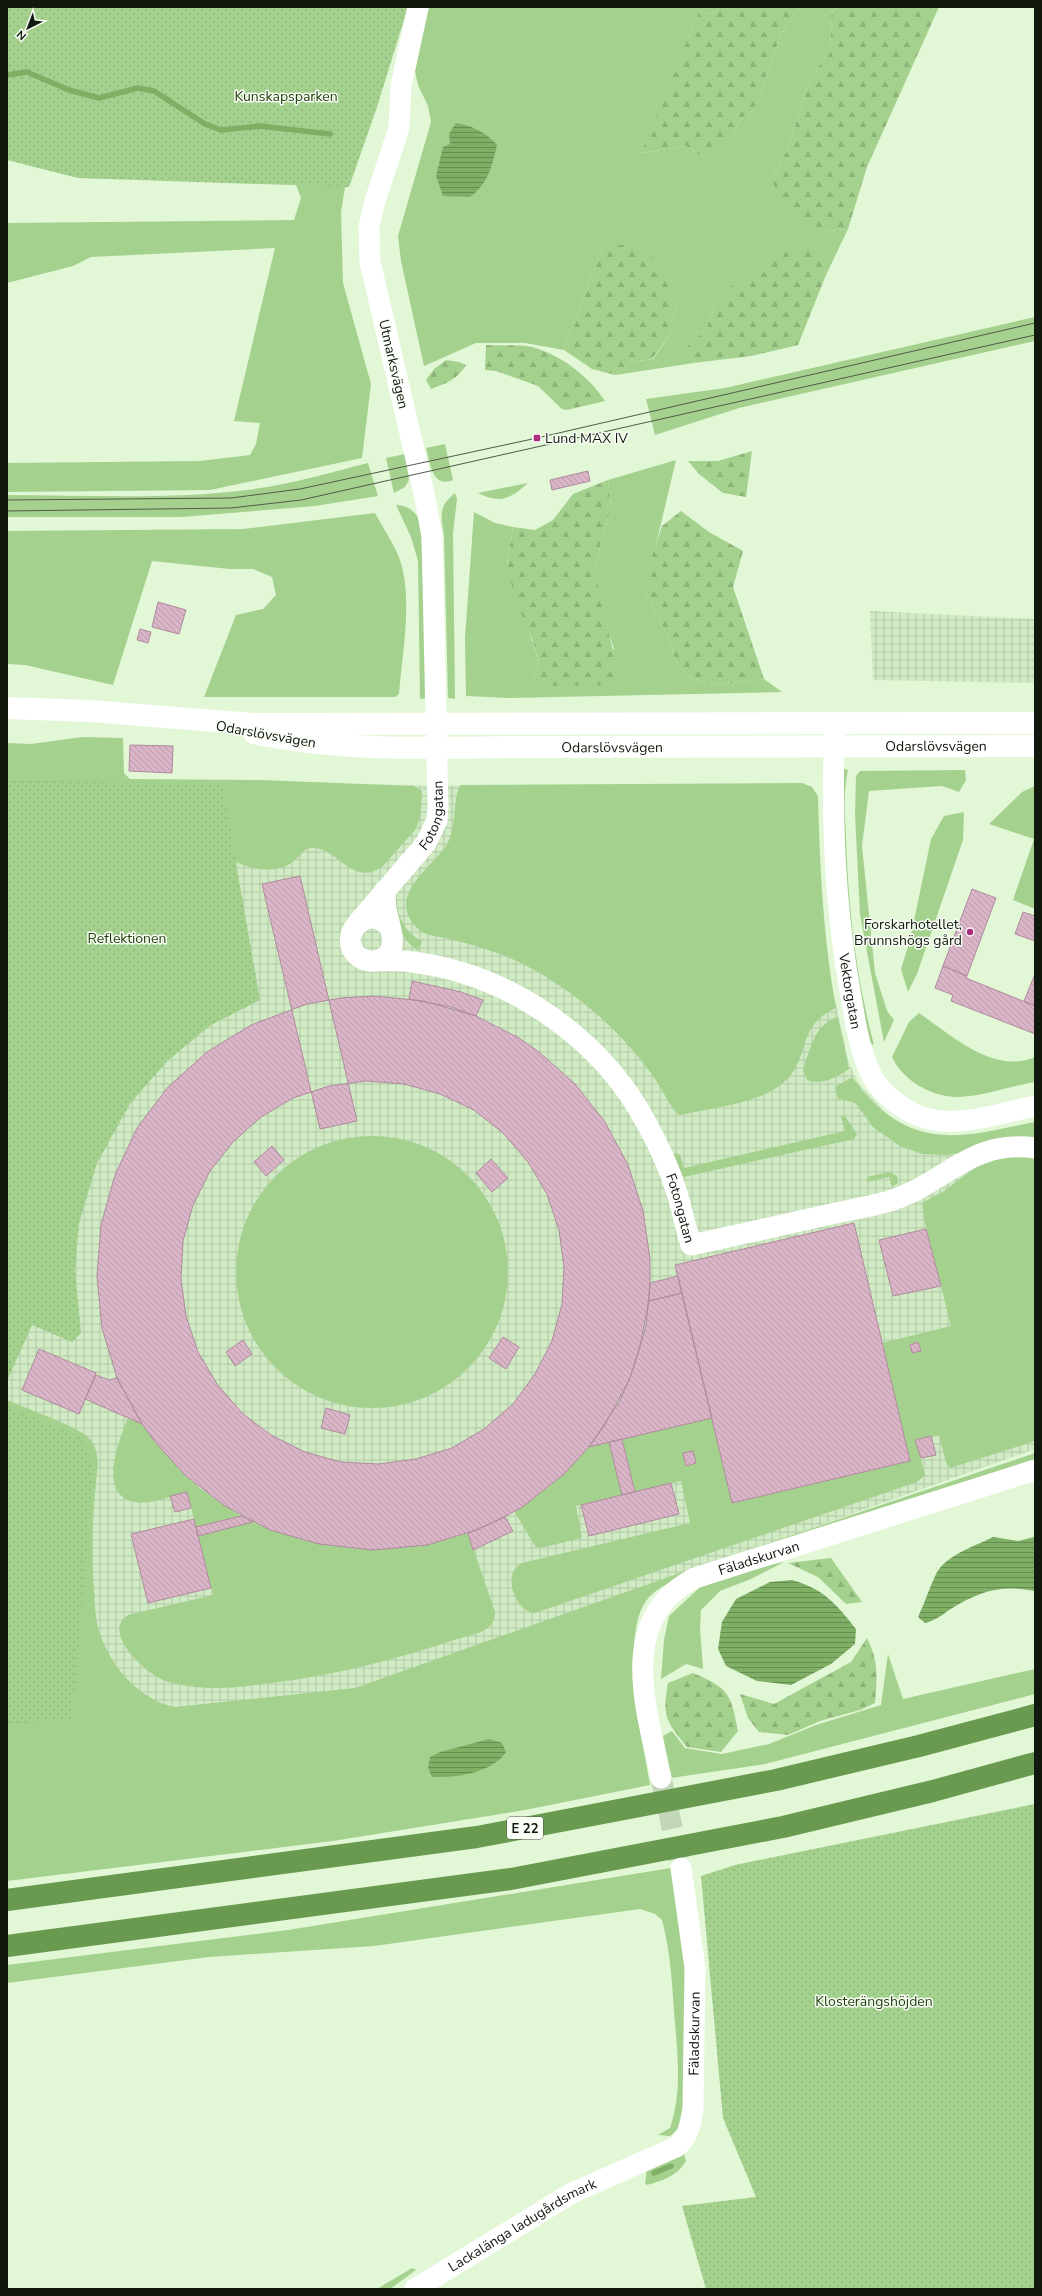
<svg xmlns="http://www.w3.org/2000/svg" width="1042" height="2296" viewBox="0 0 1042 2296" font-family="'Nunito Sans',sans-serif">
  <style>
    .industrial { fill: url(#industrial-grid) }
    .green { fill: #a5d18e }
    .forest { fill: url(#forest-firs) }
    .park { fill: url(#park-dots) }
    .water { fill: url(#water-rules) }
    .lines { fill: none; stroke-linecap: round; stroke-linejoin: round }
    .stream { stroke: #7eaf64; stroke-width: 5.5 }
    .building { fill: url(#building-back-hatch); stroke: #af8b9d; fill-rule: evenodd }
    .minor-tunnel { stroke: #c2d6b8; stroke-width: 21; stroke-dasharray: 21 10; stroke-linecap: butt }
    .minor { stroke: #fff; stroke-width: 21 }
    .secondary { stroke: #fff; stroke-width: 22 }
    .motorway { stroke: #699a4f; stroke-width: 22 }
    .tram { stroke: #505b49; stroke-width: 1 }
    .poi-dot { fill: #ac2d7c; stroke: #f9fef7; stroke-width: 1.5 }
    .labels { text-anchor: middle; stroke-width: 3; stroke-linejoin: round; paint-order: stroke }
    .shield { fill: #f9fef7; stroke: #575d53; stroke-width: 1 }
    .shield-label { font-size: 13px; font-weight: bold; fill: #11180d }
    .park-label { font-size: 14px; fill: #22420d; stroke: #f9fef7 }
    .street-label { font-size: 14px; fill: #11180d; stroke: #f9fef7 }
    .poi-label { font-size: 14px; fill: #11180d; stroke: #f9fef7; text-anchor: start }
  </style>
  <defs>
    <pattern id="industrial-grid" width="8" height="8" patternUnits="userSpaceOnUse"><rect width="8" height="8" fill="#d1ebc4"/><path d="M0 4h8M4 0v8" fill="none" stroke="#b2c9a7"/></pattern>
    <pattern id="forest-firs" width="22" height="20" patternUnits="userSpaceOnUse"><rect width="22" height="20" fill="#a5d18e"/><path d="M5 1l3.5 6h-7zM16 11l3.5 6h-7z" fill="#8db379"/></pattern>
    <pattern id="park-dots" width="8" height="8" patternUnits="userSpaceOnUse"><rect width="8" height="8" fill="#a5d18e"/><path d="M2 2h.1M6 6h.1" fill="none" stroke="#8db379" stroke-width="1.8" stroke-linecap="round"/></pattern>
    <pattern id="water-rules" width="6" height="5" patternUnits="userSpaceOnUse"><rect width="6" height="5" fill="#7eaf64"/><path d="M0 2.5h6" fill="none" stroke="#668d51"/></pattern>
    <pattern id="building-back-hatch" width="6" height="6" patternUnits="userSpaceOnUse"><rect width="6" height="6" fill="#dab5c7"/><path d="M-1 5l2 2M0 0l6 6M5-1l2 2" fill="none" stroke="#ba9baa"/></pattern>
  </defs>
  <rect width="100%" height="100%" fill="#e1f7d6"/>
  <!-- industrial -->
  <path class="industrial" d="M870 611 1035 619V683L873 680Z
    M7 780 813 790 818 890 827 964 849 1063 859 1084 884 1111 903 1127 939 1137 965 1136 1035 1122V1449L361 1688 7 1727Z"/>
  <!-- green -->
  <path class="green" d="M429 7H720L712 14 699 11 642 153 686 146 703 157 730 141 740 120 754 110 781 35 800 7H836L831 15 830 53 811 75 788 148 772 178 826 231 848 229 826 275 820 254 748 284 715 306 706 329 688 347 694 363 615 375 631 362 653 359 672 332V319L676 307 603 246 564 350 525 343H476L424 366 401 261 398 236 431 122 428 106 418 85 415 71Z
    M329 177 349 187H345L341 212 343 283 371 384 362 458 210 490 7 492V463L200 461 250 455 256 444 260 423 234 421 275 248 91 257 73 266 7 283V223L294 220 301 198 296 185 327 186Z
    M1035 317V341L739 408 655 435 646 399 725 388Z
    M445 444 453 480C432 489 430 462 426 448Z
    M405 454 409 480 405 487 394 493 386 458Z
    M676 460 645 591 670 642 676 662 691 678 717 685 764 679 782 692 509 698 466 696 465 638 474 512 495 523 513 527 507 565 539 662 533 679 614 649 602 612 594 570 611 507 608 480Z
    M368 463 378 496 315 506 182 517H7V495C87 495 168 500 247 490 288 485 329 473 368 463Z
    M528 483C510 499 501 504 478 493Z
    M455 493 457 499 453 533 455 699 448 698 444 536C441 515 438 507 455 493Z
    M396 505C409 506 414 511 421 521L427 698 420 699 418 561 411 537Z
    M375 513C385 532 399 550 403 571 411 611 402 655 399 694L395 697H204L236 615 263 609 276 595 272 577 253 569H230L152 561 113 685 25 665 7 664V531L243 529Z
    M82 737 123 738 124 773 130 779 260 780 414 786 422 791 421 813 416 829 383 866C352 889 338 846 311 848 303 848 300 857 294 861 274 877 244 868 225 856L7 813V743L31 744Z
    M844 769 848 770C843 792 845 814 846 837 848 907 856 977 874 1045L869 1043 863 1025 841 861Z
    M965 770 966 780 959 792 942 786 869 791 862 846 875 973 887 1011 894 1020 884 1042 860 915 855 814 856 776 860 771Z
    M802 783 812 787 818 796C820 870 823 935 836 1008 794 1027 812 1059 783 1083 760 1103 711 1108 681 1115L677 1114C666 1100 659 1082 647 1068 614 1024 571 989 523 964 501 953 477 946 454 940 444 937 432 937 422 932 417 929 413 924 410 919 394 890 432 867 446 846 458 827 452 795 461 785Z
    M1035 786V909L1013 900 1034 839 989 824 1022 792Z
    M964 812 963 840 917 974 908 992 901 969 910 940 931 839 944 816Z
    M395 900H397C397 918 406 933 422 941L418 951C398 936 398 923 395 900Z
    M919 1013C951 1035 994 1075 1035 1057V1082C1012 1086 983 1096 960 1097 933 1098 903 1081 892 1057L909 1022Z
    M838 1017 849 1069C838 1077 820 1086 807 1080L803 1070C810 1050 814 1024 838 1017Z
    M852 1077C858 1084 863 1092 869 1098 921 1152 971 1135 1035 1122V1138L948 1155 922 1154 900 1146 873 1127 857 1105 853 1102 838 1099 835 1087Z
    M844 1115 857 1134 854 1139 684 1177 677 1173 672 1157 674 1153 680 1155 684 1168 845 1131 841 1117Z
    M236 1272a136 136 0 1 1 272 0a136 136 0 1 1-272 0Z
    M1009 1155 1035 1158V1441L950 1468 946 1462 939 1435 916 1440 925 1475 917 1482 535 1613C515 1612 501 1573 522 1563L690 1523 681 1481 635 1492 622 1439 712 1418 732 1503 910 1461 882 1343 951 1326 924 1219 922 1203 944 1191 976 1167Z
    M889 1172 897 1176 898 1183 892 1187 889 1177 867 1182V1177Z
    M7 1400C25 1408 77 1426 89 1438 96 1445 97 1454 98 1464 93 1506 91 1546 94 1589 95 1602 95 1618 99 1631 110 1666 139 1700 175 1707L355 1688 677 1574 1035 1453V1466L678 1579C666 1584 654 1590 646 1601 620 1636 643 1742 650 1785L525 1810 333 1841 7 1881Z
    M128 1418 142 1424 156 1443 186 1476 203 1491 241 1516 196 1527 187 1492C172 1496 151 1505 136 1502 96 1497 119 1440 128 1418Z
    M609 1442 622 1495 576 1506 582 1538 540 1548 535 1546 514 1511 550 1486 589 1447Z
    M253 1522C323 1553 395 1556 468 1533L495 1612C495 1617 494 1622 490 1626 482 1634 464 1637 454 1640 395 1660 334 1675 272 1683 247 1686 221 1690 196 1687 185 1686 171 1684 161 1679 144 1671 101 1632 128 1615L213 1595 198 1536Z
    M784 1562 751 1579 720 1591 701 1610 700 1628 703 1669 686 1664 661 1679 664 1640 669 1616 711 1577Z
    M888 1654 903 1699 1035 1669V1694L765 1764 671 1778 663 1736 672 1731 685 1748 722 1754 769 1744 816 1725 881 1705Z
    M671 1868 686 1944 683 2106 678 2129 670 2136 658 2135 670 2128C683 2091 677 2049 674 2011 672 1980 670 1950 662 1920L655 1914 640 1909 374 1946 209 1957 7 1983V1965L288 1930Z
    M683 2152 686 2161C677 2176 664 2180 647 2185L645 2183 647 2169Z
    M412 2268 416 2270 390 2289H377Z"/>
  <!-- forest -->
  <path class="forest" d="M720 7H800L781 35 754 110 740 120 730 141 721 152 703 157 686 146 641 153 699 11 712 14Z
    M836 7H939L867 167 848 229 826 231 796 218 779 201 772 178 788 148 811 75 830 53 831 15Z
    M634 244 651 255 665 272 676 307 672 319V332L652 359 631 362 615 375 592 369 564 350 603 246Z
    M803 248 820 254 826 275 798 345 751 356 694 363 687 347 706 329 715 306 729 288 740 281 748 284 763 259Z
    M486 345C501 346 518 344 532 347 562 355 589 377 605 401L567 410 562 409 538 386 496 371 485 370Z
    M446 360 459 362 466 365C458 379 445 384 431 389L426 380 434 369Z
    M752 451 746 497 723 493 699 474 688 461H718Z
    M608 480 611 507 594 570 619 676 608 685 536 686 533 679 539 662 532 639 515 599 507 565 513 527 535 530 553 520 573 494Z
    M681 511 709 532 743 551 733 587 764 679 717 685 691 678 676 662 670 642 645 591 653 553 662 526Z
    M831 1558 862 1602 846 1604 818 1577 788 1563Z
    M867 1638C879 1662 877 1677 875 1703L860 1710 820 1721 788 1735 759 1732 748 1718 740 1694 774 1704 851 1662Z
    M693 1673C729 1688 731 1694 738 1731L721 1752 687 1747C666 1721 662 1717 668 1683Z"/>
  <!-- park -->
  <path class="park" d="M7 7H408L377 107 349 187 78 178 7 160Z
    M7 780 222 784 260 1000 211 1025 167 1061 130 1104 97 1163 79 1223 75 1271 81 1333 72 1342 32 1325 7 1381Z
    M7 1407 80 1437 94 1466 72 1718 7 1725Z
    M1035 1804V2289H706L682 2206 756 2197 723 2118 701 1876 735 1865Z"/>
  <!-- water -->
  <path class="water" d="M456 123C471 125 487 133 497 145 492 166 488 184 470 197L443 196 436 176 443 147 450 144 449 134Z
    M993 1537 1018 1541 1035 1537V1591C1002 1585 983 1590 954 1607 944 1613 937 1620 925 1623L918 1617C925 1603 929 1588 936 1574 946 1555 975 1546 993 1537Z
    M792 1580C824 1589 836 1604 856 1629L855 1644 831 1664 791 1685 757 1681 726 1666 718 1649 722 1622 736 1599 770 1582Z
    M489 1739 502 1743 506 1752C492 1773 456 1778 432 1777L428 1768 430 1757 440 1752Z"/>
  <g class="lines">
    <!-- stream -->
    <path class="stream" d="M7 75 27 72 69 90 99 98 138 88 154 91 205 124 221 130 260 126 330 134
      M654 2173 671 2166"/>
  </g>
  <!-- building -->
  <path class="building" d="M588 471 590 481 552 490 550 480Z
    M158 602 186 610 179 634 152 627Z
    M140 629 151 632 148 643 137 640Z
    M130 745 173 746 172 773 129 771Z
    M300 876 357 1121 320 1129 262 884Z
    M972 889 996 898 967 976 943 966Z
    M1023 912 1035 916V941L1015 934Z
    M943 966 967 976 966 978 1035 1006V1034L951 1001 953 995 935 988Z
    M1035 974V1006L1024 1001Z
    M412 981 461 992 483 1000 476 1016 451 1007 409 999Z
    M375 996 424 1001 476 1016 519 1038 539 1052 575 1084 605 1122 628 1165 643 1211 650 1259V1283L646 1326 630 1378 604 1426 589 1447 564 1474 521 1508 480 1529 427 1545 373 1550 319 1544 270 1530 225 1506 186 1476 156 1443 142 1424 117 1378 102 1328 97 1276 101 1225 115 1175 137 1128 168 1087 207 1052 251 1025 307 1004 341 998ZM366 1081 404 1084 440 1094 474 1110 503 1133 528 1162 547 1194 559 1230 564 1267 562 1304 552 1341 535 1374 513 1404 484 1429 452 1448 416 1459 379 1464 341 1462 305 1452 271 1435 242 1413 217 1384 198 1352 186 1316 181 1279 183 1241 193 1205 210 1171 233 1142 261 1117 293 1098 329 1086Z
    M272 1146 284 1160 266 1176 254 1162Z
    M491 1159 508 1178 492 1192 476 1173Z
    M854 1223 910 1461 732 1503 675 1265Z
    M926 1229 941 1286 893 1296 879 1240Z
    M678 1276 682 1293 649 1301 650 1283Z
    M682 1293 712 1418 589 1447 619 1402 630 1378 639 1351 649 1301Z
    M503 1337 519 1347 506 1369 489 1358Z
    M243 1340 252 1354 235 1366 226 1352Z
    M918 1342 921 1351 912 1353 910 1345Z
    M39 1349 96 1373 79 1414 22 1390Z
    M96 1375 109 1380 117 1378 142 1424 85 1399Z
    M326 1408 350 1415 345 1434 321 1428Z
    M931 1436 936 1455 921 1458 915 1440Z
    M622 1439 635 1492 622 1495 609 1442Z
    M693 1451 696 1463 686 1466 683 1453Z
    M671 1483 679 1514 589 1536 581 1505Z
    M187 1492 191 1508 175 1512 170 1496Z
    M241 1516 253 1522 198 1536 196 1527Z
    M505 1517 513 1531 473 1550 468 1533Z
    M194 1519 211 1588 148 1603 131 1534Z"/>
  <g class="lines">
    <!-- minor-tunnel -->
    <path class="minor-tunnel" d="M661 1778 680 1863"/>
    <!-- minor -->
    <g class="minor">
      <path id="s1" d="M835 723C831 813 834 902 850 991 855 1020 859 1052 873 1078 884 1096 903 1110 922 1117 957 1129 1000 1113 1035 1106"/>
      <path d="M385 890C385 896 385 902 386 908 388 925 403 951 379 960 373 962 365 961 359 957 334 938 368 901 389 927"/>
      <path id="s2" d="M356 925 426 843 437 820 438 807 432 536 424 493 370 262 369 227 374 204 399 128 401 86 418 7"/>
      <path id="s3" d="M372 961C385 961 399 960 412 962 510 974 603 1039 648 1126 659 1146 669 1168 676 1190 682 1208 685 1227 691 1245 734 1236 778 1226 822 1216 844 1211 868 1207 890 1201 946 1183 970 1139 1035 1148"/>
      <path id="s4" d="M661 1778C646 1708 616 1618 695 1578L1035 1470"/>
      <path id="s5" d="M415 2289 572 2193 676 2147C688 2138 691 2124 693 2109L695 1968 681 1868"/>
    </g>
    <!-- secondary -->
    <g class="secondary">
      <path d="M7 708 90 711 253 724 1035 723"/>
      <path id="s6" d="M254 733C346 753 439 747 532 747 700 748 867 745 1035 746"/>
    </g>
    <!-- motorway -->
    <path class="motorway" d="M7 1900 477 1837 776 1780 919 1746 1035 1715
      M7 1946 511 1879 783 1827 933 1791 1035 1763"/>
    <!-- tram -->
    <path class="tram" d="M7 500 231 498 300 489 537 438 1035 323
      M7 511 231 508 301 500 1035 335"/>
  </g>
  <!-- markers -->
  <g class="poi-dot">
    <rect x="533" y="434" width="8" height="8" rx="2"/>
    <circle cx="970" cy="932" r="4"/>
  </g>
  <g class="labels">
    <!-- shield labels -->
    <rect class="shield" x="507" y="1817" width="36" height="22" rx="3"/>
    <g class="shield-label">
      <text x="525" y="1833">E 22</text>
    </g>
    <!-- park labels -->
    <g class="park-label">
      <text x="286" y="101">Kunskapsparken</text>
      <text x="127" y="943">Reflektionen</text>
      <text x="874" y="2006">Klosterängshöjden</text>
    </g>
    <!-- street labels -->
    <g class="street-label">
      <text transform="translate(394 364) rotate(77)" y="5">Utmarksvägen</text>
      <text transform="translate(266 734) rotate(10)" y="5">Odarslövsvägen</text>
      <text dy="5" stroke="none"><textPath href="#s6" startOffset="683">Odarslövsvägen</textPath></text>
      <text dy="5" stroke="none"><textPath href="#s6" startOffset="359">Odarslövsvägen</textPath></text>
      <text dy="5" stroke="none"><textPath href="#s2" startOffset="137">Fotongatan</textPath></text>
      <text dy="5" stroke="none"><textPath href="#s1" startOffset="269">Vektorgatan</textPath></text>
      <text dy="5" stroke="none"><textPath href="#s3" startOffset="427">Fotongatan</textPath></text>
      <text dy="5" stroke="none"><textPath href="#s4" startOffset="289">Fäladskurvan</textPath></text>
      <text dy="5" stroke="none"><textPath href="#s5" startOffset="416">Fäladskurvan</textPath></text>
      <text dy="5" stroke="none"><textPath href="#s5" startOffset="125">Lackalänga ladugårdsmark</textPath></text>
    </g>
    <!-- poi labels -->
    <g class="poi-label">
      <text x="545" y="443">Lund MAX IV</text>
      <text x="962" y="929" text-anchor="end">Forskarhotellet,<tspan x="962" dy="16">Brunnshögs gård</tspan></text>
    </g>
  </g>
  <!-- border -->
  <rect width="1042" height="2296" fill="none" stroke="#11180d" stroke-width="16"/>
  <!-- north arrow -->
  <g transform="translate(28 28) rotate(222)" stroke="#f9fef7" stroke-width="3" paint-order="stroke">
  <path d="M0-3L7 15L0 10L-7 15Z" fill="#11180d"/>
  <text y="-6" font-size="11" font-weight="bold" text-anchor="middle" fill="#11180d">N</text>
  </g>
</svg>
